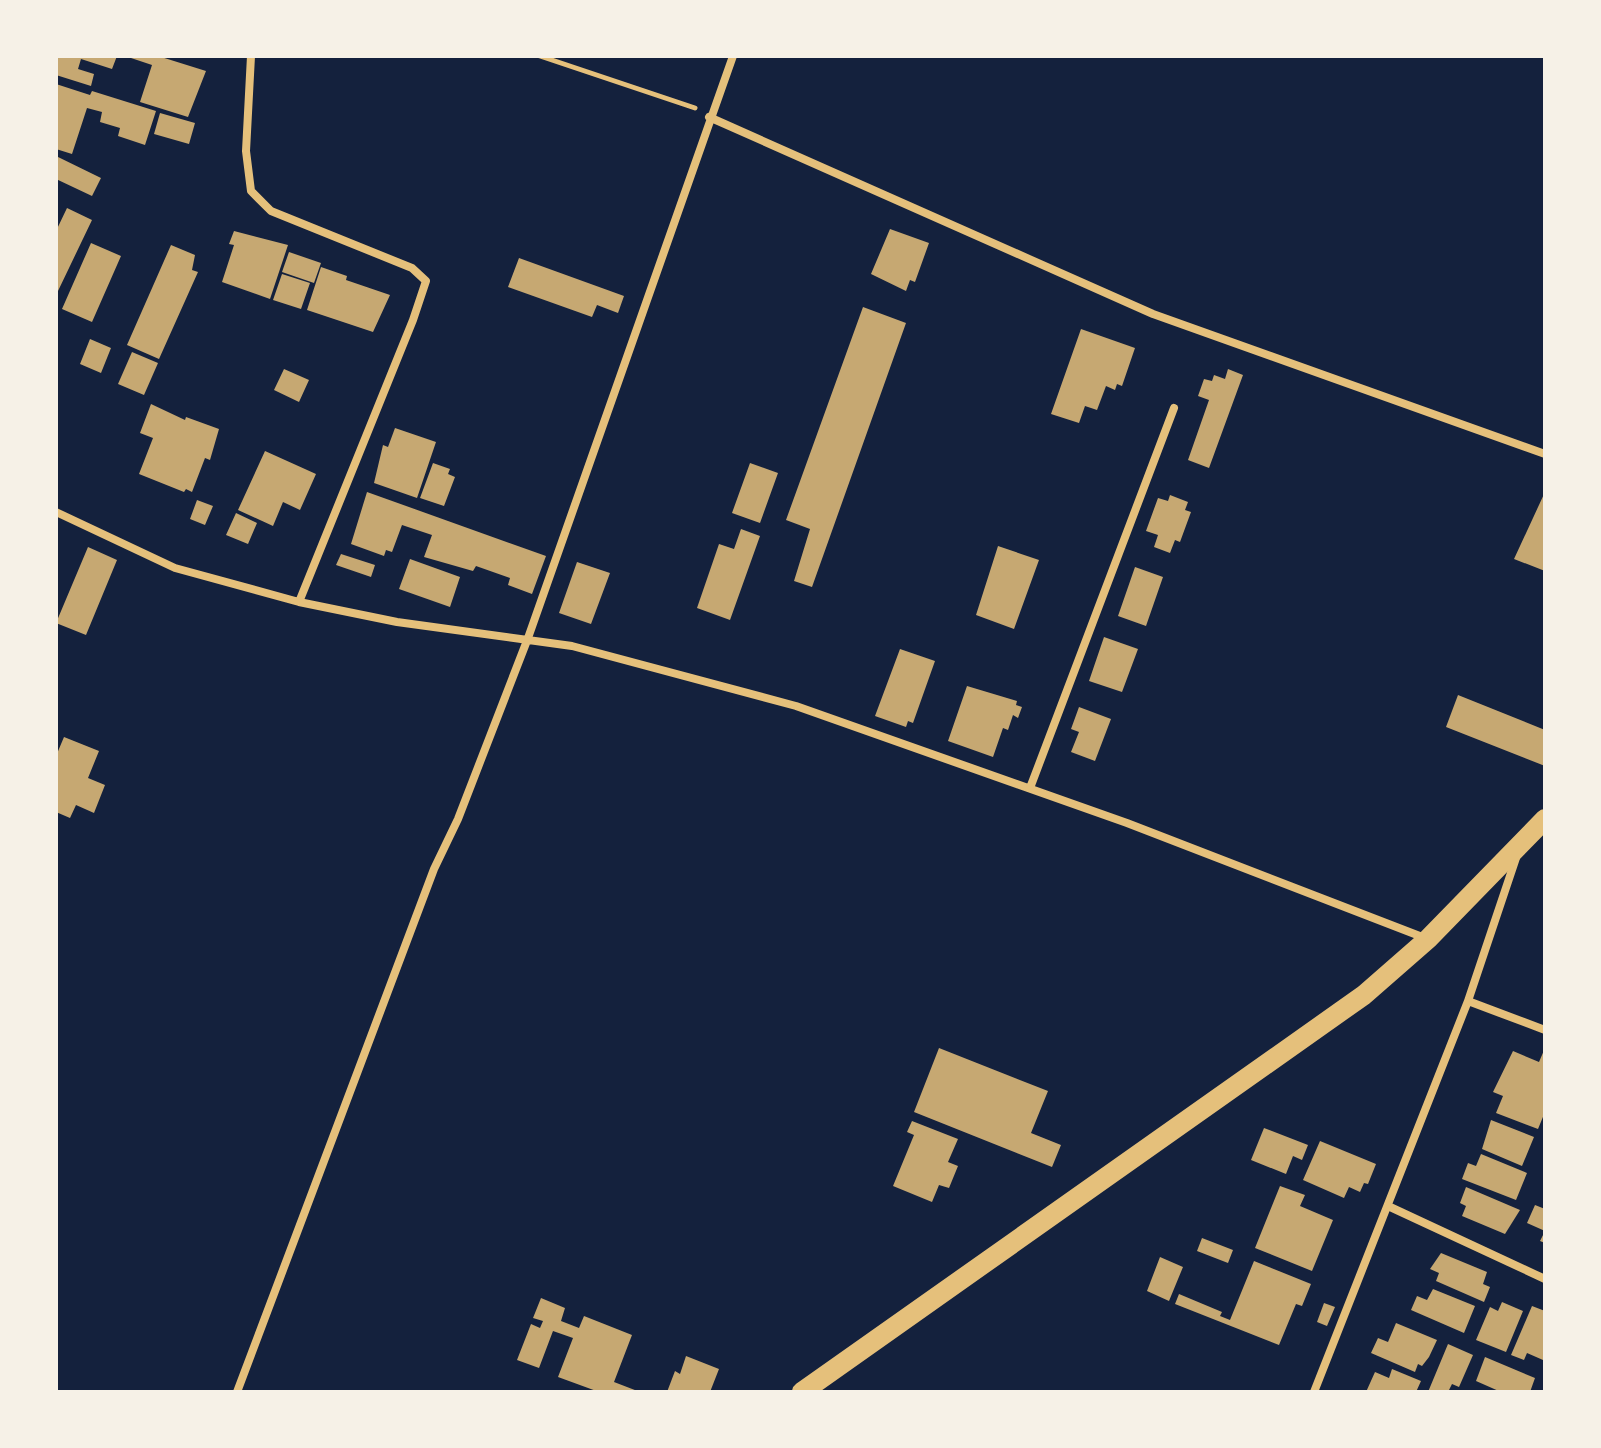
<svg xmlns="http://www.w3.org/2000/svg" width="1601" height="1448" viewBox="0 0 1601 1448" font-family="'Libre Baskerville',serif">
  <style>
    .building { fill: #c6a872 }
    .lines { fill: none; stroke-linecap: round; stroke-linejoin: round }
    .path { stroke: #e5c07b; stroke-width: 5 }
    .minor { stroke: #e5c07b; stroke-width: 8 }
    .primary { stroke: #e5c07b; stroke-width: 20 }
  </style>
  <rect width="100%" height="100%" fill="#14213d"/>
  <!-- building -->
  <path class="building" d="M56 56H117L112 69 81 59 78 69 94 74 91 86 56 75Z
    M125 56H158L206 71 188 117 140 102 152 65Z
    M56 84 90 95 92 91 156 111 145 145 118 136 120 128 100 122 102 112 87 108 72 154 56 149Z
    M160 113 195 123 189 144 154 134Z
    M56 156 101 178 92 196 56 179Z
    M67 208 92 220 58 291 56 231Z
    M890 229 929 243 915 282 910 280 906 291 871 274Z
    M234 231 288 245 270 299 222 282 234 245 229 244Z
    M91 243 121 256 92 322 62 309Z
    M171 245 195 255 192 270 198 272 159 359 127 345Z
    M289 252 321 263 314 283 282 272Z
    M519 258 624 296 618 313 597 305 592 317 508 287Z
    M321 267 347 276 346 280 390 295 373 332 307 310Z
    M282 274 310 283 301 309 273 300Z
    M863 307 906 323 812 587 794 581 810 529 786 520Z
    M1081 329 1135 348 1122 386 1117 384 1115 390 1106 386 1097 410 1085 406 1079 423 1051 414Z
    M90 339 111 348 101 373 80 364Z
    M132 352 158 363 144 395 118 384Z
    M284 369 309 380 299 402 274 390Z
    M1228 369 1243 375 1209 468 1188 460 1209 400 1198 396 1204 379 1212 381 1214 375 1225 379Z
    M151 404 185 420 186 417 219 429 210 460 205 458 192 492 186 489 184 492 139 474 153 438 140 433Z
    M395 428 436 442 417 498 374 483 383 445 388 447Z
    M265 451 316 474 300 510 283 502 273 526 238 510Z
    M433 463 450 469 448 474 455 477 444 506 420 498Z
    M750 463 778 473 760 523 732 513Z
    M367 492 546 556 532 594 508 585 510 578 476 566 473 571 424 557 432 535 402 525 392 552 386 550 384 556 351 544Z
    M1545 492V571L1514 559Z
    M1170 495 1188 502 1185 510 1191 512 1180 542 1175 540 1170 553 1154 547 1158 535 1146 531 1158 498 1168 501Z
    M197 500 213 506 205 525 190 519Z
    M236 513 257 523 248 544 226 535Z
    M741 529 760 536 730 620 697 608 719 544 734 549Z
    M998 546 1039 560 1014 629 976 615Z
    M88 547 117 560 86 635 56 623Z
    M341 554 375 565 371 577 336 565Z
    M410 559 460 577 450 607 399 589Z
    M577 562 610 573 591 624 559 613Z
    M1135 567 1163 577 1146 626 1118 616Z
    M1104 637 1138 649 1122 692 1089 681Z
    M900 649 935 661 913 723 908 721 906 727 875 716Z
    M967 686 1017 701 1016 705 1022 707 1018 718 1013 715 1008 730 1003 728 993 757 948 741Z
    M1458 695 1545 730V766L1446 727Z
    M1079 707 1111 719 1095 761 1071 752 1079 732 1071 729Z
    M64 737 99 751 88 778 105 785 94 813 76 805 70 818 56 812V756Z
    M939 1048 1048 1091 1031 1133 1061 1145 1052 1167 914 1112Z
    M1545 1048V1112L1538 1129 1496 1113 1503 1096 1493 1092 1513 1051 1539 1062Z
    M1491 1120 1534 1137 1522 1166 1482 1149Z
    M912 1121 958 1139 948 1162 958 1166 949 1188 939 1185 932 1202 893 1186 914 1135 907 1132Z
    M1264 1128 1308 1145 1302 1160 1293 1156 1286 1174 1251 1160Z
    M1320 1141 1376 1164 1368 1184 1364 1183 1360 1192 1349 1187 1344 1198 1303 1180Z
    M1481 1154 1527 1173 1516 1200 1462 1179 1468 1163 1476 1166Z
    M1280 1186 1305 1195 1300 1206 1333 1220 1312 1271 1255 1248Z
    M1466 1187 1520 1210 1505 1234 1462 1216 1466 1206 1460 1203Z
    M1535 1205 1545 1209V1243L1540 1241 1545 1231 1527 1223Z
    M1202 1238 1233 1250 1228 1263 1197 1251Z
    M1441 1253 1487 1272 1483 1284 1490 1287 1484 1302 1436 1281 1439 1273 1430 1269Z
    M1160 1257 1183 1267 1169 1301 1147 1291Z
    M1254 1261 1311 1284 1302 1306 1296 1304 1279 1345 1175 1304 1179 1294 1222 1312 1220 1316 1230 1320Z
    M1433 1289 1475 1306 1464 1333 1411 1310 1417 1296 1427 1300Z
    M541 1298 565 1308 561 1321 579 1328 584 1316 632 1335 614 1382 640 1392H599L558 1377 573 1338 553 1331 539 1368 517 1360 531 1324 540 1328 543 1321 533 1318Z
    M1502 1302 1523 1311 1506 1352 1476 1340 1490 1307 1498 1311Z
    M1324 1303 1335 1307 1327 1326 1317 1322Z
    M1532 1306 1545 1311 1543 1360 1527 1353 1524 1360 1511 1355Z
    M1396 1323 1437 1340 1429 1357 1422 1366 1418 1364 1415 1372 1371 1353 1378 1338 1388 1342Z
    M1448 1344 1473 1355 1459 1387 1452 1384 1448 1392H1428Z
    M686 1356 719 1369 710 1392H667L675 1371 680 1374Z
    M1485 1357 1535 1378 1530 1392H1501L1476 1381Z
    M1392 1369 1421 1381 1416 1392H1366L1375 1372 1389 1378Z"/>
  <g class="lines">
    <!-- path -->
    <path class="path" d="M540 56 695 108"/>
    <!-- minor -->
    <path class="minor" d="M251 56 246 151 251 191 271 211 412 268 426 281 413 320 299 602
      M709 117 1153 314 1545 454
      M56 512 175 568 299 602 397 622 572 646 796 706 1127 823 1425 938
      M1030 788 1174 408
      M1468 1001 1545 1030
      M1388 1206 1545 1279
      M237 1392 434 869 458 819 528 638 733 56
      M1314 1392 1468 1001 1516 858"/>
    <!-- primary -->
    <path class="primary" d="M802 1392 1364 995 1428 939 1545 819"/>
  </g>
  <!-- border -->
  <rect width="1601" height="1448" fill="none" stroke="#f6f1e7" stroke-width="116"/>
</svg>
